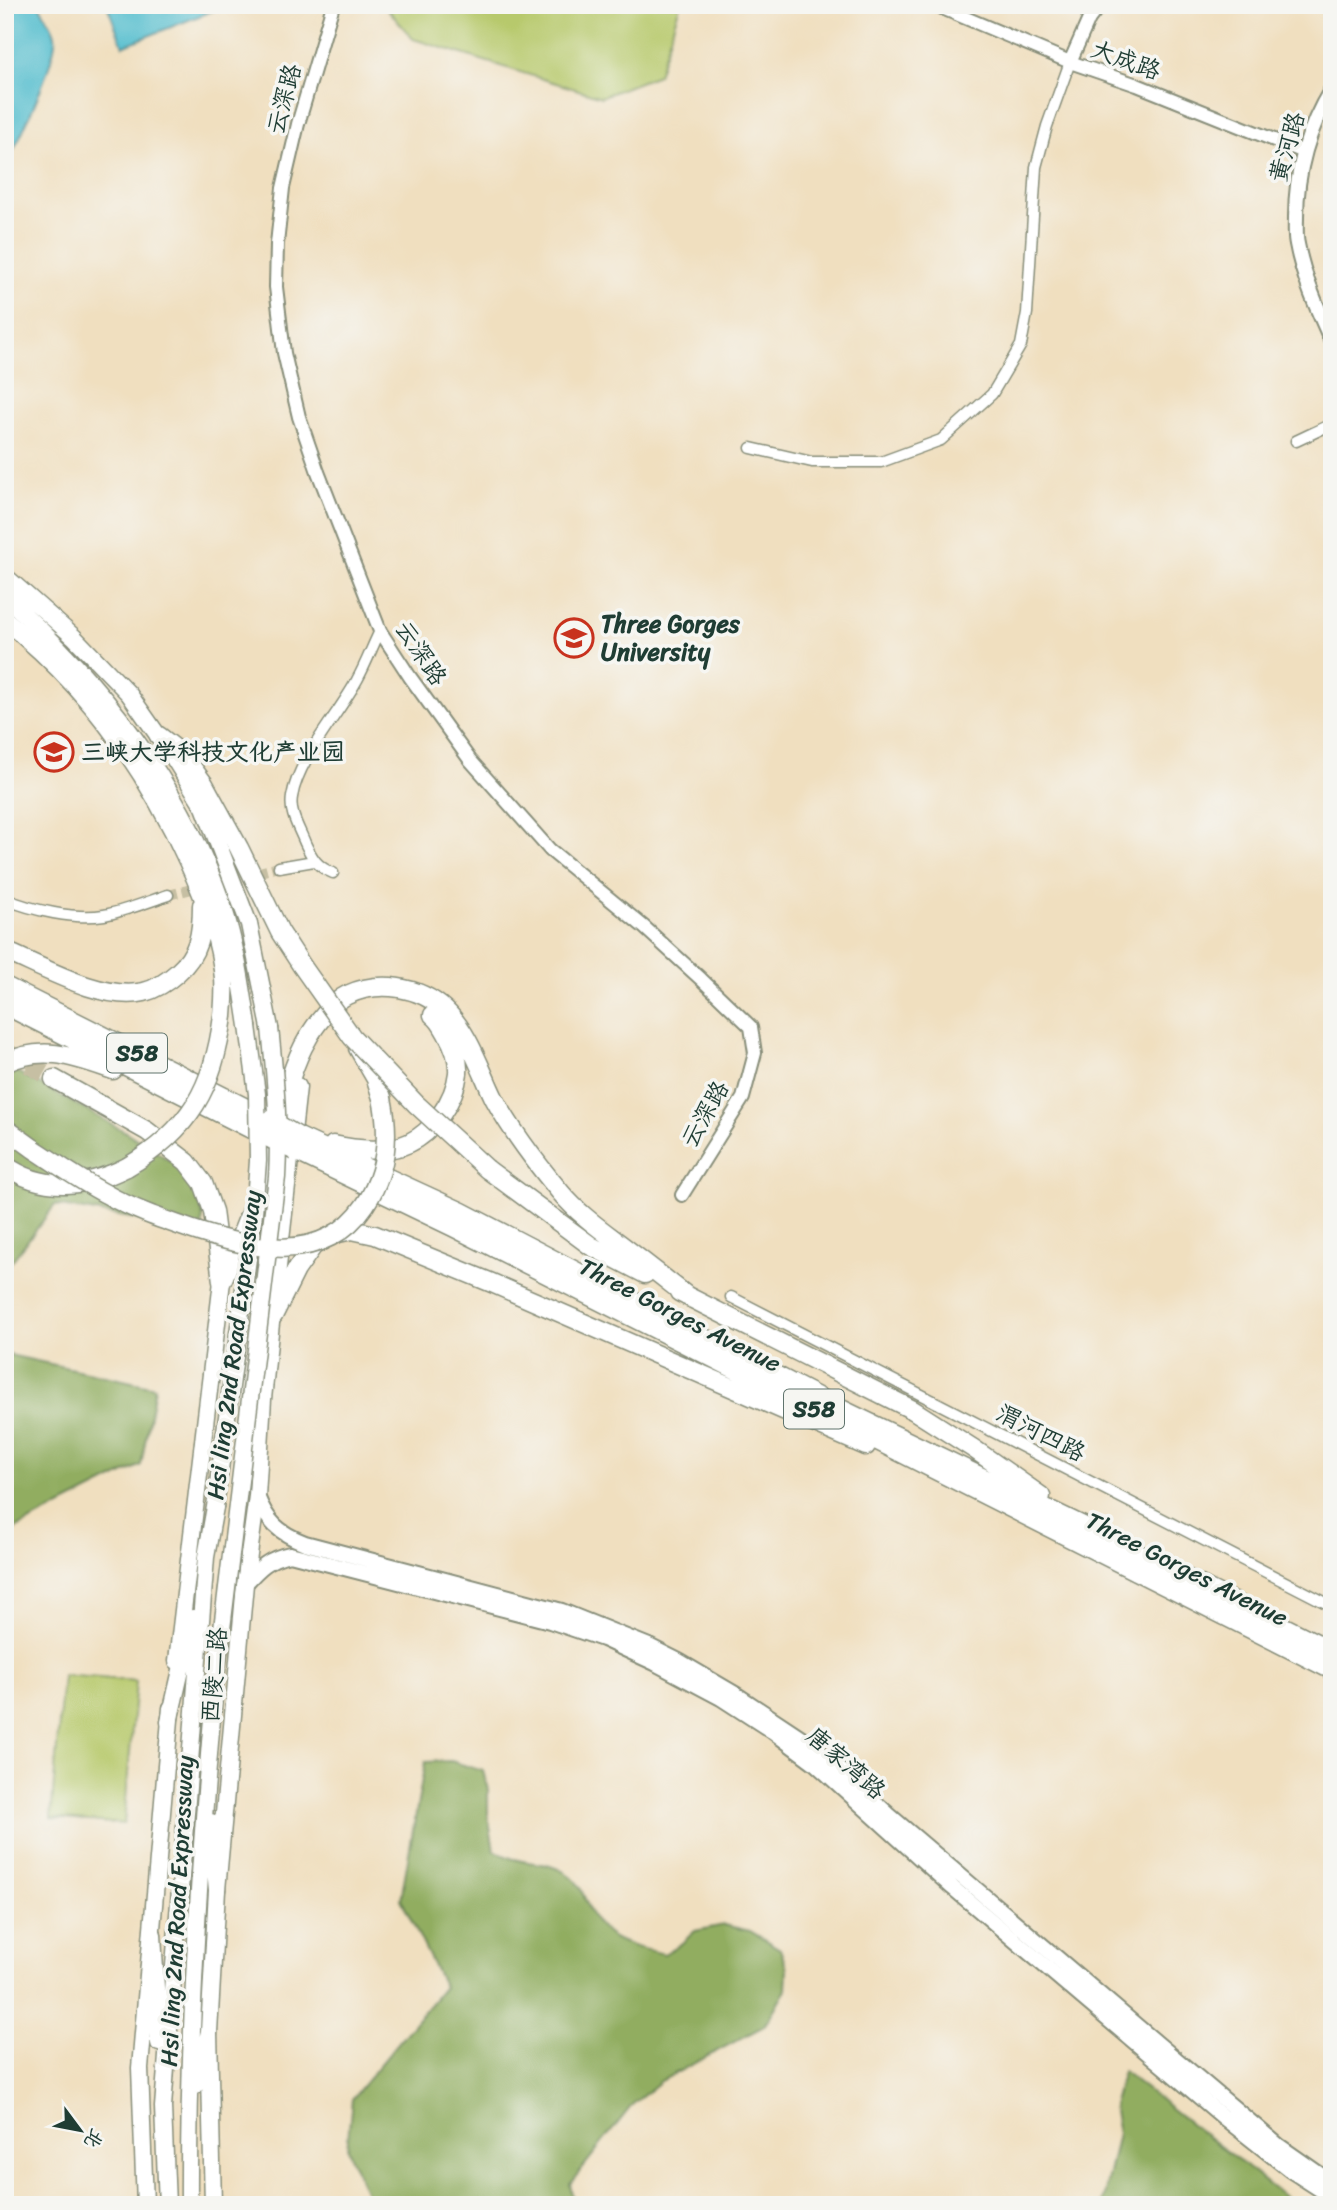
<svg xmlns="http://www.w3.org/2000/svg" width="1337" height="2210" viewBox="0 0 1337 2210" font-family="Sriracha,'LXGW WenKai TC',sans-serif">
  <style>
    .green { fill: #b7c96c; stroke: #6b8350; stroke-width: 2 }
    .forest { fill: #91ad60; stroke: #58754a; stroke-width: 2 }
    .water { fill: #52bdce; stroke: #387d81; stroke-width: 2 }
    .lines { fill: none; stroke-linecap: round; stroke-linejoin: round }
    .minor-tunnel { stroke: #c6bfa3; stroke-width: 10; stroke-dasharray: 10 5; stroke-linecap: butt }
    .motorway-tunnel { stroke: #c6bfa3; stroke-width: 18; stroke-dasharray: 18 9; stroke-linecap: butt }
    .minor-casing { stroke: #888e7a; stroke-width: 13 }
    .tertiary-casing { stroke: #888e7a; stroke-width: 16 }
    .secondary-casing { stroke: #888e7a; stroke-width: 18 }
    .primary-casing { stroke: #888e7a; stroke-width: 19 }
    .trunk-casing { stroke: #888e7a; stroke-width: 19 }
    .motorway-casing { stroke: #888e7a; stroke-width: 21 }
    .minor { stroke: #fff; stroke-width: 10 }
    .tertiary { stroke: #fff; stroke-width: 12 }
    .secondary { stroke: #fff; stroke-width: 14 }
    .primary { stroke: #fff; stroke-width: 16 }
    .trunk { stroke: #fff; stroke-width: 16 }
    .motorway { stroke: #fff; stroke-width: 18 }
    .trunk-bridge-casing { stroke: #888e7a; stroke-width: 19; stroke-linecap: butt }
    .motorway-bridge-casing { stroke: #888e7a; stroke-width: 21; stroke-linecap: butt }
    .trunk-bridge { stroke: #fff; stroke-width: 16 }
    .motorway-bridge { stroke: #fff; stroke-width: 18 }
    .labels { text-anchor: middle; stroke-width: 7; stroke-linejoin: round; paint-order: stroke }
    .shield { fill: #f6f6f2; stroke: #60746d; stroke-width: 2 }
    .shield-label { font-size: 23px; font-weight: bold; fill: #1f3d34 }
    .street-label { font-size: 24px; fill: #1f3d34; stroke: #f6f6f2 }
    .poi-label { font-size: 24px; font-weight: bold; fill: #1f3d34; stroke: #f6f6f2; text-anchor: start }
  </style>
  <rect width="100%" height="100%" fill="#f6f6f2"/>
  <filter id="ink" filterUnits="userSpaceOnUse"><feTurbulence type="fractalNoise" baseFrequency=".0143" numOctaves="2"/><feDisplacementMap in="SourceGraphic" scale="14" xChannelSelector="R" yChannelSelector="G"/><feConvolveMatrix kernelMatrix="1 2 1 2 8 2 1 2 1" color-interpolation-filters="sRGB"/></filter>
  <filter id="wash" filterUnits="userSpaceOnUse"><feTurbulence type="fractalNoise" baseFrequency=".00686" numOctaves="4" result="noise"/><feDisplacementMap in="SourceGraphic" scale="28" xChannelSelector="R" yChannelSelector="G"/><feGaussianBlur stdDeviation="1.57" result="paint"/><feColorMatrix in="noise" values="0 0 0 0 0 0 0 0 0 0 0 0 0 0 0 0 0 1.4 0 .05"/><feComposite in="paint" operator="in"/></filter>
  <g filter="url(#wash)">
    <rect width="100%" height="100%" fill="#f0dfbf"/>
    <!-- green -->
    <path class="green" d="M384 5H680L658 75 601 97 413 39Z
      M63 1675 136 1681 124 1824 51 1818Z"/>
    <!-- forest -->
    <path class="forest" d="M5 1065 126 1132 181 1168 196 1192 203 1215 202 1230 55 1205 5 1270Z
      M5 1354 155 1387 141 1465 5 1534Z
      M451 1761 483 1771 488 1790V1816L494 1850C501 1853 507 1858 514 1859 533 1865 547 1861 566 1873 578 1880 582 1891 587 1904 601 1942 628 1945 664 1954L682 1943 695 1931 724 1925 750 1931 780 1949 787 1969 786 1990 764 2026 661 2081 633 2104 570 2184 574 2205H371L347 2149 352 2099 444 1987 401 1899 425 1762Z
      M1123 2071 1295 2205H1102L1118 2133 1113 2106Z"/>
    <!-- water -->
    <path class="water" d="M5 5H39C44 14 53 25 55 35 59 55 18 145 5 164Z
      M107 5H227L123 46Z"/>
  </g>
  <g filter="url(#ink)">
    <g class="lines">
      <!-- minor-tunnel -->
      <path class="minor-tunnel" d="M228 880 279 867
        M168 895 204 886"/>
      <!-- motorway-tunnel -->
      <path class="motorway-tunnel" d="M5 1051 54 1079"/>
      <!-- minor casing -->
      <g class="minor-casing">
        <path id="minor" d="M1296 441 1332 424
          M751 448 812 462H881L941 440 992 394 1021 345 1027 313 1036 167 1047 126 1070 62
          M279 867 314 861
          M333 873C317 867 312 858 305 843 299 828 289 813 292 797 298 759 339 714 357 680 366 664 372 647 380 631
          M5 899C32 910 75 920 104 915 125 911 147 902 168 895
          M731 1297 1332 1606"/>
      </g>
      <!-- tertiary casing -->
      <g class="tertiary-casing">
        <path id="tertiary" d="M333 5 298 124 283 188 277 244 276 287 284 353 299 417 318 472 380 631 410 677 470 760 550 850 644 927 701 979 751 1027 755 1053 743 1098 682 1195
          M935 5 1070 62 1137 85 1304 152
          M1070 62 1089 19 1100 5"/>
      </g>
      <!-- secondary casing -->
      <g class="secondary-casing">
        <path id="secondary" d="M1332 89C1308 128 1296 171 1296 217 1296 226 1295 236 1297 244 1303 277 1318 310 1332 341
          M257 1496C267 1522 279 1533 305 1543L562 1611 649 1646 679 1661 737 1695 811 1744 888 1814 1157 2043 1279 2146 1332 2183
          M245 1584C259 1568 269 1558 290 1554L550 1621 603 1639 655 1663 721 1698 772 1731 815 1763 953 1888 1223 2117 1290 2170 1332 2197"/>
      </g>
      <!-- primary casing -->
      <g class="primary-casing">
        <path id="primary" d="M177 1661 222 1281
          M145 2205 140 2068 171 1708
          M213 2205 209 2032 217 1890 245 1584 257 1496 263 1399 276 1276"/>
      </g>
      <!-- trunk casing -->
      <g class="trunk-casing">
        <path id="trunk" d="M5 576 74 637 129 694 173 757 204 807 249 924 270 1028
          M5 597C101 681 181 785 223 906 236 944 242 986 248 1026
          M169 1722 193 1618
          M211 1822 217 1890
          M153 1934 159 2043
          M196 2085 209 2032
          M167 2205 163 2107 206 1557 215 1507
          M189 2205C188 2031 199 1859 215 1686"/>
      </g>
      <!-- motorway casing -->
      <g class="motorway-casing">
        <path id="motorway" d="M5 620C86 684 146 768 188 861 205 898 220 937 224 978 225 991 224 1003 223 1016
          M159 736 182 754 204 784 239 848 280 932 302 966
          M5 951C43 967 103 1002 144 992 156 989 168 981 177 973 199 954 202 933 202 905
          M5 986 270 1120
          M5 1005 263 1135
          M358 1048 376 1079 382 1098
          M5 1063C43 1044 75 1057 113 1070
          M54 1079 147 1131 187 1162 203 1183 213 1211 222 1281
          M5 1128 34 1149
          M299 1137 462 1212 835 1406 1081 1525 1332 1651
          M333 1145C356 1150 388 1153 409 1143 433 1132 455 1100 458 1073 459 1059 453 1044 446 1032 442 1025 439 1019 433 1015
          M295 1151 453 1227 1332 1670
          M5 1165C43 1193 88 1187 127 1167
          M487 1169 591 1246 645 1274
          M276 1276 297 1087
          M222 1281C239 1241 256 1201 269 1158 281 1119 287 1073 308 1038 315 1025 334 1001 347 995 379 980 419 986 445 1010 469 1033 480 1069 494 1098 512 1132 536 1163 561 1193 577 1212 596 1226 616 1241 640 1259 664 1278 687 1296
          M679 1292 913 1410 974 1449 1041 1496
          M273 1316 296 1270 313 1246 334 1234 352 1230 375 1235 492 1283 866 1446"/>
      </g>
      <!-- minor -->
      <use href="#minor" class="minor"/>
      <!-- tertiary -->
      <use href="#tertiary" class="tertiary"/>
      <!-- secondary -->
      <use href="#secondary" class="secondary"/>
      <!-- primary -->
      <use href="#primary" class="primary"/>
      <!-- trunk -->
      <use href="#trunk" class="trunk"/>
      <!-- motorway -->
      <use href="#motorway" class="motorway"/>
      <!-- trunk-bridge casing -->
      <g class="trunk-bridge-casing">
        <path id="trunk-bridge" d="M215 1507 254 1213 258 1161 257 1094 248 1026
          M215 1686 277 1177C280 1127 275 1077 270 1028"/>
      </g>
      <!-- motorway-bridge casing -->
      <g class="motorway-bridge-casing">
        <path id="motorway-bridge" d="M302 966 352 1037 416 1104 487 1169
          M270 1120 299 1137
          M263 1135 295 1151
          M34 1149C57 1164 81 1181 106 1194 132 1209 161 1219 190 1229 249 1249 323 1267 365 1205 387 1172 390 1136 382 1098
          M127 1167C190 1130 214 1087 223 1016"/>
      </g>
      <!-- trunk-bridge -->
      <use href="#trunk-bridge" class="trunk-bridge"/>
      <!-- motorway-bridge -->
      <use href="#motorway-bridge" class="motorway-bridge"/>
    </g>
  </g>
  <!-- icons -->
  <defs>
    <g id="university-ring" transform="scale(2.0125)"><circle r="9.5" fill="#f6f6f2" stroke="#c8321e" stroke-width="1.5"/><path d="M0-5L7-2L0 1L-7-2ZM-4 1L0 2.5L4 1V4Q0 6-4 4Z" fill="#c8321e"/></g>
    <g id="school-ring" transform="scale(2.0125)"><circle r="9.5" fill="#f6f6f2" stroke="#c8321e" stroke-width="1.5"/><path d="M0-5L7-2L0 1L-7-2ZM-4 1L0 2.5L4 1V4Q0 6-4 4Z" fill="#c8321e"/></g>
  </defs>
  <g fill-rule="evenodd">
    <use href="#university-ring" x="574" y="638"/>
    <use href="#school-ring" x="54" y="752"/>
  </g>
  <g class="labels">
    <!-- shield labels -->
    <g class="shield">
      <rect x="107" y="1033.5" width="60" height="39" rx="5"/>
      <rect x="784" y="1389.5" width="60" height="39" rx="5"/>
    </g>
    <g class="shield-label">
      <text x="137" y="1061">S58</text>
      <text x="814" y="1417">S58</text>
    </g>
    <!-- street labels -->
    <g class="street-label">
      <text transform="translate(1126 60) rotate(20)" y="8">大成路</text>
      <text transform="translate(284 99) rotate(-75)" y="8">云深路</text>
      <text transform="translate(1287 147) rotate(-74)" y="8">黄河路</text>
      <text transform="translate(421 653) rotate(56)" y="8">云深路</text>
      <text transform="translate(705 1114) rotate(-61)" y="8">云深路</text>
      <text transform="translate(680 1315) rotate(27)" y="8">Three Gorges Avenue</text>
      <text transform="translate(234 1345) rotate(-83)" y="8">Hsi ling 2nd Road Expressway</text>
      <text transform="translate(1041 1433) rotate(27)" y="8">渭河四路</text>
      <text transform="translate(1187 1569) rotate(27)" y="8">Three Gorges Avenue</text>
      <text transform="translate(214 1675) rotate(-85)" y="8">西陵二路</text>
      <text transform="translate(846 1763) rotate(41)" y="8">唐家湾路</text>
      <text transform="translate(177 1911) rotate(-87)" y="8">Hsi ling 2nd Road Expressway</text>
    </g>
    <!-- poi labels -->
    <g class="poi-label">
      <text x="601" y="632">Three Gorges<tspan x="601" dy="28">University</tspan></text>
      <text x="81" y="760">三峡大学科技文化产业园</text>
    </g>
  </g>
  <!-- margin -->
  <rect width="1337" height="2210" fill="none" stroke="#f6f6f2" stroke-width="28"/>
  <!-- north arrow -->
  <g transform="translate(80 2130) rotate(122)" stroke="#f6f6f2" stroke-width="5" paint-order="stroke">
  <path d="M0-5L12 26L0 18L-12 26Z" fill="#1f3d34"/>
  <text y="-10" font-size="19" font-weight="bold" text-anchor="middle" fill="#1f3d34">北</text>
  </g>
</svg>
